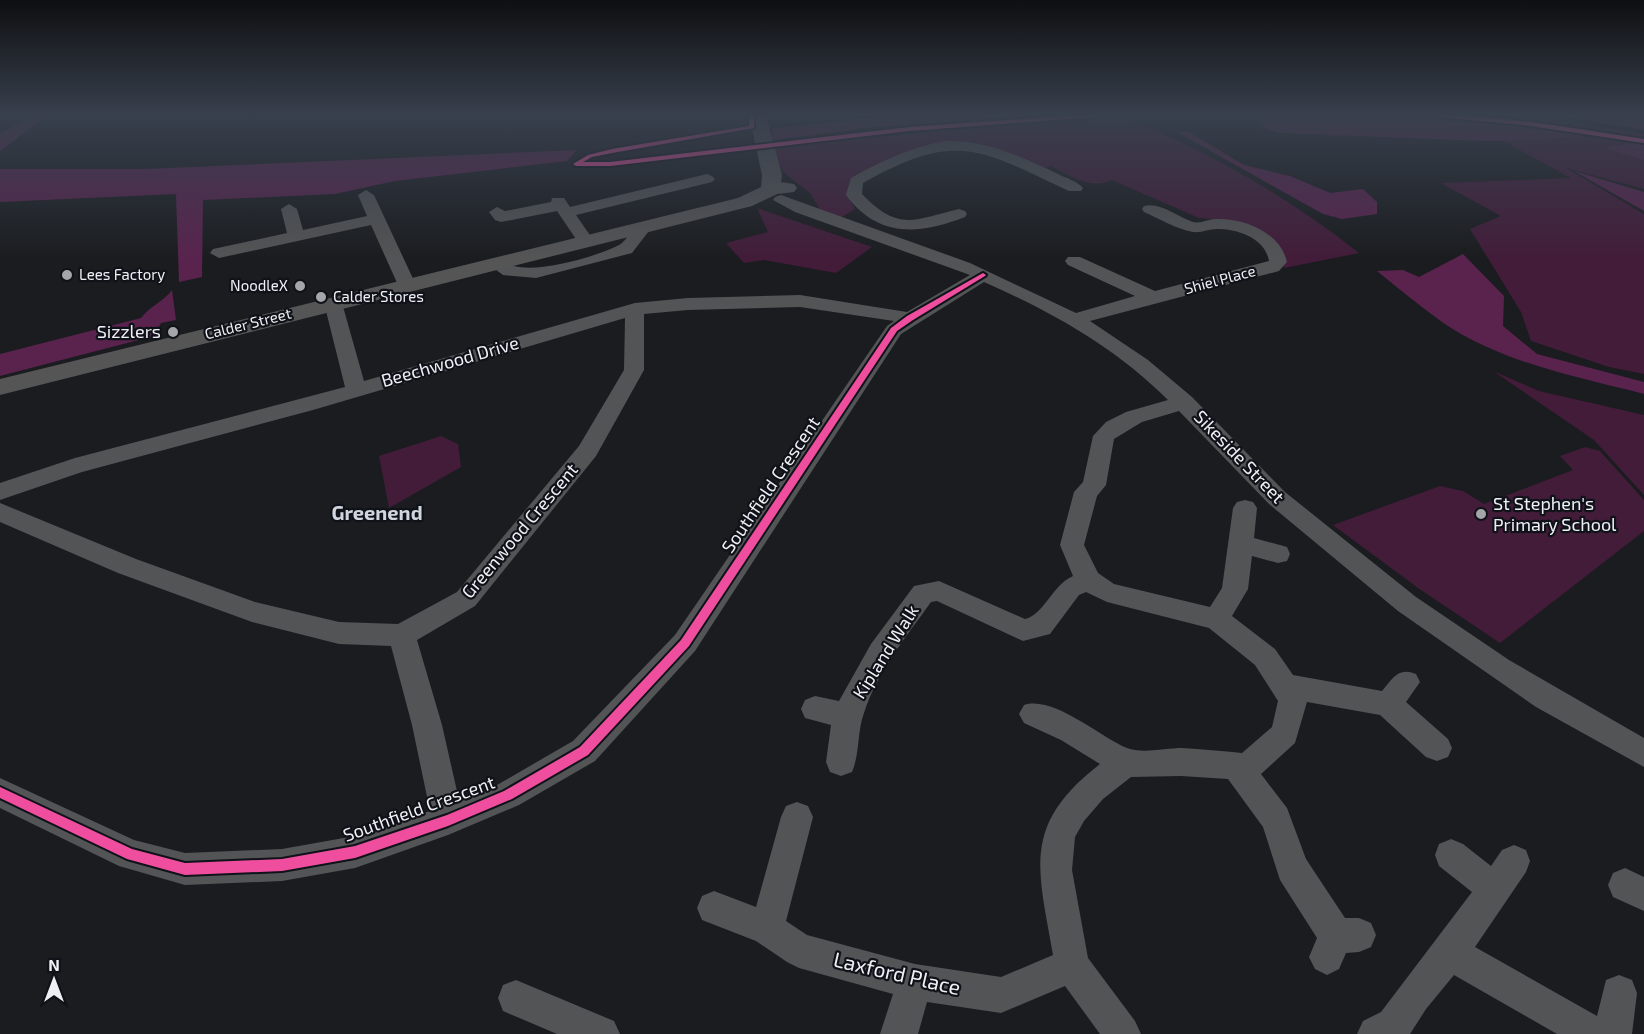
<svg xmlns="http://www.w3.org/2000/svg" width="1644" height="1034" viewBox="0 0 1644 1034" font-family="'Exo 2',sans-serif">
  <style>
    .green { fill: #421c39 }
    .forest { fill: #59234e }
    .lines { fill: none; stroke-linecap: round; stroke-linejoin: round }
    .minor { fill: #535455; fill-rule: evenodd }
    .major { fill: #555556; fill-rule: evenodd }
    .cycleway-casing { stroke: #0f1218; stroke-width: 4 }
    .cycleway { fill: #ef4d9e; fill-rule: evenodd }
    .poi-dot { fill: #a4a6aa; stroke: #0f1218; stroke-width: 2 }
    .labels { text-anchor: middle; stroke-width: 4.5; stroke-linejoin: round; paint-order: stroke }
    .far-poi-label { font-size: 15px; fill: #eef0f5; stroke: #0f1218; text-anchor: start }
    .far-street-label { font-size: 15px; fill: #eef0f5; stroke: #0f1218 }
    .poi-label { font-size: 18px; fill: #eef0f5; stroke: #0f1218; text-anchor: end }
    .street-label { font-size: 18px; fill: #eef0f5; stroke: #0f1218 }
    .neighbourhood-label { font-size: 20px; font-weight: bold; fill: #d1d5de; stroke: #0f1218 }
    .near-street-label { font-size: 21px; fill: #eef0f5; stroke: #0f1218 }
  </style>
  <rect width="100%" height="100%" fill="#1a1c1f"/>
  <!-- green -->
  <path class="green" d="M1506 115H1530L1644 134V189L1566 168 1644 214V374L1609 367 1531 341 1521 312 1470 229 1501 216 1441 183 1571 178 1501 140Z
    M1127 118C1209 152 1290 198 1359 253L1284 268 1283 254 1233 221 1199 218 1112 180C1090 190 1071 176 1051 166L1039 170C1001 153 956 138 913 150 893 155 873 168 854 177L847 194 855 209 838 219 822 213 810 193 783 172 772 149C890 134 1008 124 1127 118Z
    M757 208 872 247 836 273 764 260 744 263 726 243 768 232Z
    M1493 371 1539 391 1644 415V495L1594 440Z
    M441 436 458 444 461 467 389 508 379 456Z
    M1585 447 1600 451 1644 500V531L1500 643 1418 588 1333 525 1440 486 1463 491 1484 504 1573 470 1560 456Z"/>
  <!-- forest -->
  <path class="forest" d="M34 115H48L0 151V133Z
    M894 115H1043L875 127 773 140 772 129Z
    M1252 115 1411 116 1475 121 1585 135 1539 140 1487 141 1279 133 1262 128 1265 124Z
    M1554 115H1635L1644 117V130Z
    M1175 131 1189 132 1244 165 1290 176 1330 193 1363 189 1377 202V214L1342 219 1323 214Z
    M1628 144 1644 145V160L1605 148Z
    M577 150 567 161 395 181 335 194 203 200 202 277 179 282 176 194 0 202V169H146Z
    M1574 171 1644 192V211Z
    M1463 254 1504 296 1503 326 1537 354 1644 382V394C1575 376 1502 363 1442 322 1420 306 1398 288 1377 271L1403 270 1419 277Z
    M172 290 176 320 161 323 154 336 0 376V354L141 318C150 306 163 302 172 290Z"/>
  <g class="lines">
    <!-- minor -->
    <path class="minor" d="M946 141C987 140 1022 157 1058 174 1066 178 1077 181 1083 188L1081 191H1069C980 149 956 130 863 183L862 194C899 232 913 220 959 209L965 211 967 214 965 217C919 235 878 238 846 195L851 178C881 161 911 147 946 141Z
      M707 174 712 176 715 179 712 182 576 215 594 241 586 246 580 245 557 211 501 222 495 220 489 212 497 207 505 211 551 202 552 198H564L570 207Z
      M366 190 374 195 416 285 413 289H401L398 285 371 225 219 258 210 253 213 249 287 233 281 209 289 204 297 209 303 230 367 216 358 195Z
      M781 195 970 263 1076 313 1135 296 1068 265 1065 261 1068 257H1080L1155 291 1269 261C1265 238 1238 229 1217 229 1209 229 1201 233 1193 232 1176 229 1160 219 1144 212L1142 209 1144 206C1160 202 1178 217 1193 222 1201 224 1208 219 1216 219 1244 218 1280 232 1287 262L1279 271 1090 321 1148 360 1192 397 1285 492 1416 597 1509 660 1644 738V767L1536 707 1398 611 1269 504 1179 411 1142 422 1114 439 1106 485 1097 496 1084 545 1098 573 1114 584 1210 607 1222 588 1233 508 1237 502 1245 500 1253 502 1257 508 1254 538 1287 547 1290 554 1287 561 1278 563 1252 556 1248 589 1232 616 1275 649 1293 675 1382 691C1393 678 1398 667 1416 674L1420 682 1406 702 1448 739 1452 748 1448 757 1437 761 1426 757 1380 715 1307 702 1295 743 1261 774 1287 808 1306 859 1345 918H1359L1371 923 1376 935 1371 947 1359 952 1346 953 1339 969 1327 975 1315 969 1309 957 1317 938 1280 880 1263 827 1228 779 1181 776 1131 777 1103 799 1084 821 1075 837 1072 870 1088 958 1135 1021 1141 1034H1100L1065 986 1001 1013 927 1002 918 1034H880L893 994 799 968 787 962 756 941 702 920 697 908 702 896 714 891 756 907 781 817 786 806 797 802 808 806 813 817 786 921 807 935 915 964 1001 977 1053 955C1038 868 1021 825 1100 764L1061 740 1024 723 1019 714 1024 705C1053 695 1100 737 1127 748 1142 754 1166 748 1182 748 1202 749 1222 751 1242 753L1272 727 1278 701 1255 665 1209 628 1107 602 1086 592 1079 595 1050 634 1023 641 937 601 931 602C906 637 877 672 864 713 857 732 860 753 852 772L841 776 830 772 826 762 831 725 805 718 801 709 805 700 815 696 839 701 871 644 914 586 939 581 1025 619C1044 615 1052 585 1073 576L1060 545 1074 492 1083 482 1093 436 1106 422 1126 412 1168 400C1115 347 1052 312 984 282L901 334 695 651 595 761 519 805 448 835 355 868 282 881 185 885 119 866 0 808V778L134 840 185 853 282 849 355 836 430 811 412 725 391 646 339 644 252 622 118 573 0 522V503L136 559 255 602 339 622 398 624 457 592 579 446 624 370 625 318 313 410 82 472 0 500V483L75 458 345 387 324 303 333 297 342 303 364 381 635 303 688 298 800 295 907 312 970 275 795 212 773 200 775 197ZM800 307 894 321 887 326 675 635 573 741 497 785 459 800 442 725 417 640 475 606 596 456 644 370V314L688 310Z
      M644 222 652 227 632 253 536 278 503 275 488 264 497 259C503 260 508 264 514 266 539 273 594 257 617 246 629 241 631 225 644 222Z
      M1451 839 1463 844 1491 866 1502 850 1514 845 1526 850 1530 861 1526 872 1475 947 1597 1016 1606 980 1619 975 1632 980 1637 993 1632 1034H1557L1454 975 1426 1009 1410 1034H1357L1363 1021 1381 1012 1472 892 1439 866 1435 855 1439 844Z
      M1625 868 1644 877V911L1613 897 1608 885 1613 873Z
      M516 980 614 1021 620 1034H557L503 1011 498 998 503 985Z"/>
    <!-- major -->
    <path class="major" d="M749 115H766L782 175 781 182 794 184 797 188 794 192 777 194 752 206 0 395V379L738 198 761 187 762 175Z"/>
    <!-- cycleway casing -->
    <g class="cycleway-casing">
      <path id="cycleway" d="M749 115H754V128L612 153 592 157 583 162H610L909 127 1077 115H1097L1094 117 909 131 610 166H576L573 164 588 155 612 149 749 126Z
        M1434 115C1504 115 1575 129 1644 139V143L1524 125 1436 117Z
        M983 273 986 275 985 276 913 320 897 331 689 646 588 755 512 799 448 826 355 858 282 871 185 875 127 859 0 798V787L132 849 185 863 282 859 355 846 447 815 504 791 580 747 681 640 891 328 907 316Z"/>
    </g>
    <!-- cycleway -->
    <use href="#cycleway" class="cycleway"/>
  </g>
  <!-- sky -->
  <linearGradient id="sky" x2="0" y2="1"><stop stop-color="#0e0f11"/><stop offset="0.44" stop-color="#38404d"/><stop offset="1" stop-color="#38404d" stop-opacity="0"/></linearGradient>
  <rect width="1644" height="260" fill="url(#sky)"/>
  <!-- markers -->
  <g class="poi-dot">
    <circle cx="67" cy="275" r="6"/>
    <circle cx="300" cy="286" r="6"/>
    <circle cx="321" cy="297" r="6"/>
    <circle cx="173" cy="332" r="6"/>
    <circle cx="1481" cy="514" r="6"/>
  </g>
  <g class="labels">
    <!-- far-poi labels -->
    <g class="far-poi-label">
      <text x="79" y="280">Lees Factory</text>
      <text x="288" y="291" text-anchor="end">NoodleX</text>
      <text x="333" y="302">Calder Stores</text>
    </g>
    <!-- far-street labels -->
    <g class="far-street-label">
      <text transform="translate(1220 280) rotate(-15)" y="5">Shiel Place</text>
      <text transform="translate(248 324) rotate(-14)" y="5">Calder Street</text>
    </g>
    <!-- poi labels -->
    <g class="poi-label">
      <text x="161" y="338">Sizzlers</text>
      <text x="1493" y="510" text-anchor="start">St Stephen's<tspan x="1493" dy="21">Primary School</tspan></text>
    </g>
    <!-- street labels -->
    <g class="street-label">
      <text transform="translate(450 362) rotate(-16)" y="6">Beechwood Drive</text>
      <text transform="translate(1239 457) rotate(46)" y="6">Sikeside Street</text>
      <text transform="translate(771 485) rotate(-56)" y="6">Southfield Crescent</text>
      <text transform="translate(520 531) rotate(-50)" y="6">Greenwood Crescent</text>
      <text transform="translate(886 652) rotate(-58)" y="6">Kipland Walk</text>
      <text transform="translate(419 809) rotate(-20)" y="6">Southfield Crescent</text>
    </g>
    <!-- neighbourhood labels -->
    <g class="neighbourhood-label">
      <text x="377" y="520">Greenend</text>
    </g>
    <!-- near-street labels -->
    <g class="near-street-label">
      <text transform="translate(897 974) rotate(13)" y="7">Laxford Place</text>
    </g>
  </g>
  <!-- north arrow -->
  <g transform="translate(54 980)" stroke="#0f1218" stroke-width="4.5" paint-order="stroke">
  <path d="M0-4.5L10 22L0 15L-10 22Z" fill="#eef0f5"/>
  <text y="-9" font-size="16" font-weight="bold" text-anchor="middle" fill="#eef0f5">N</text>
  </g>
</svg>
